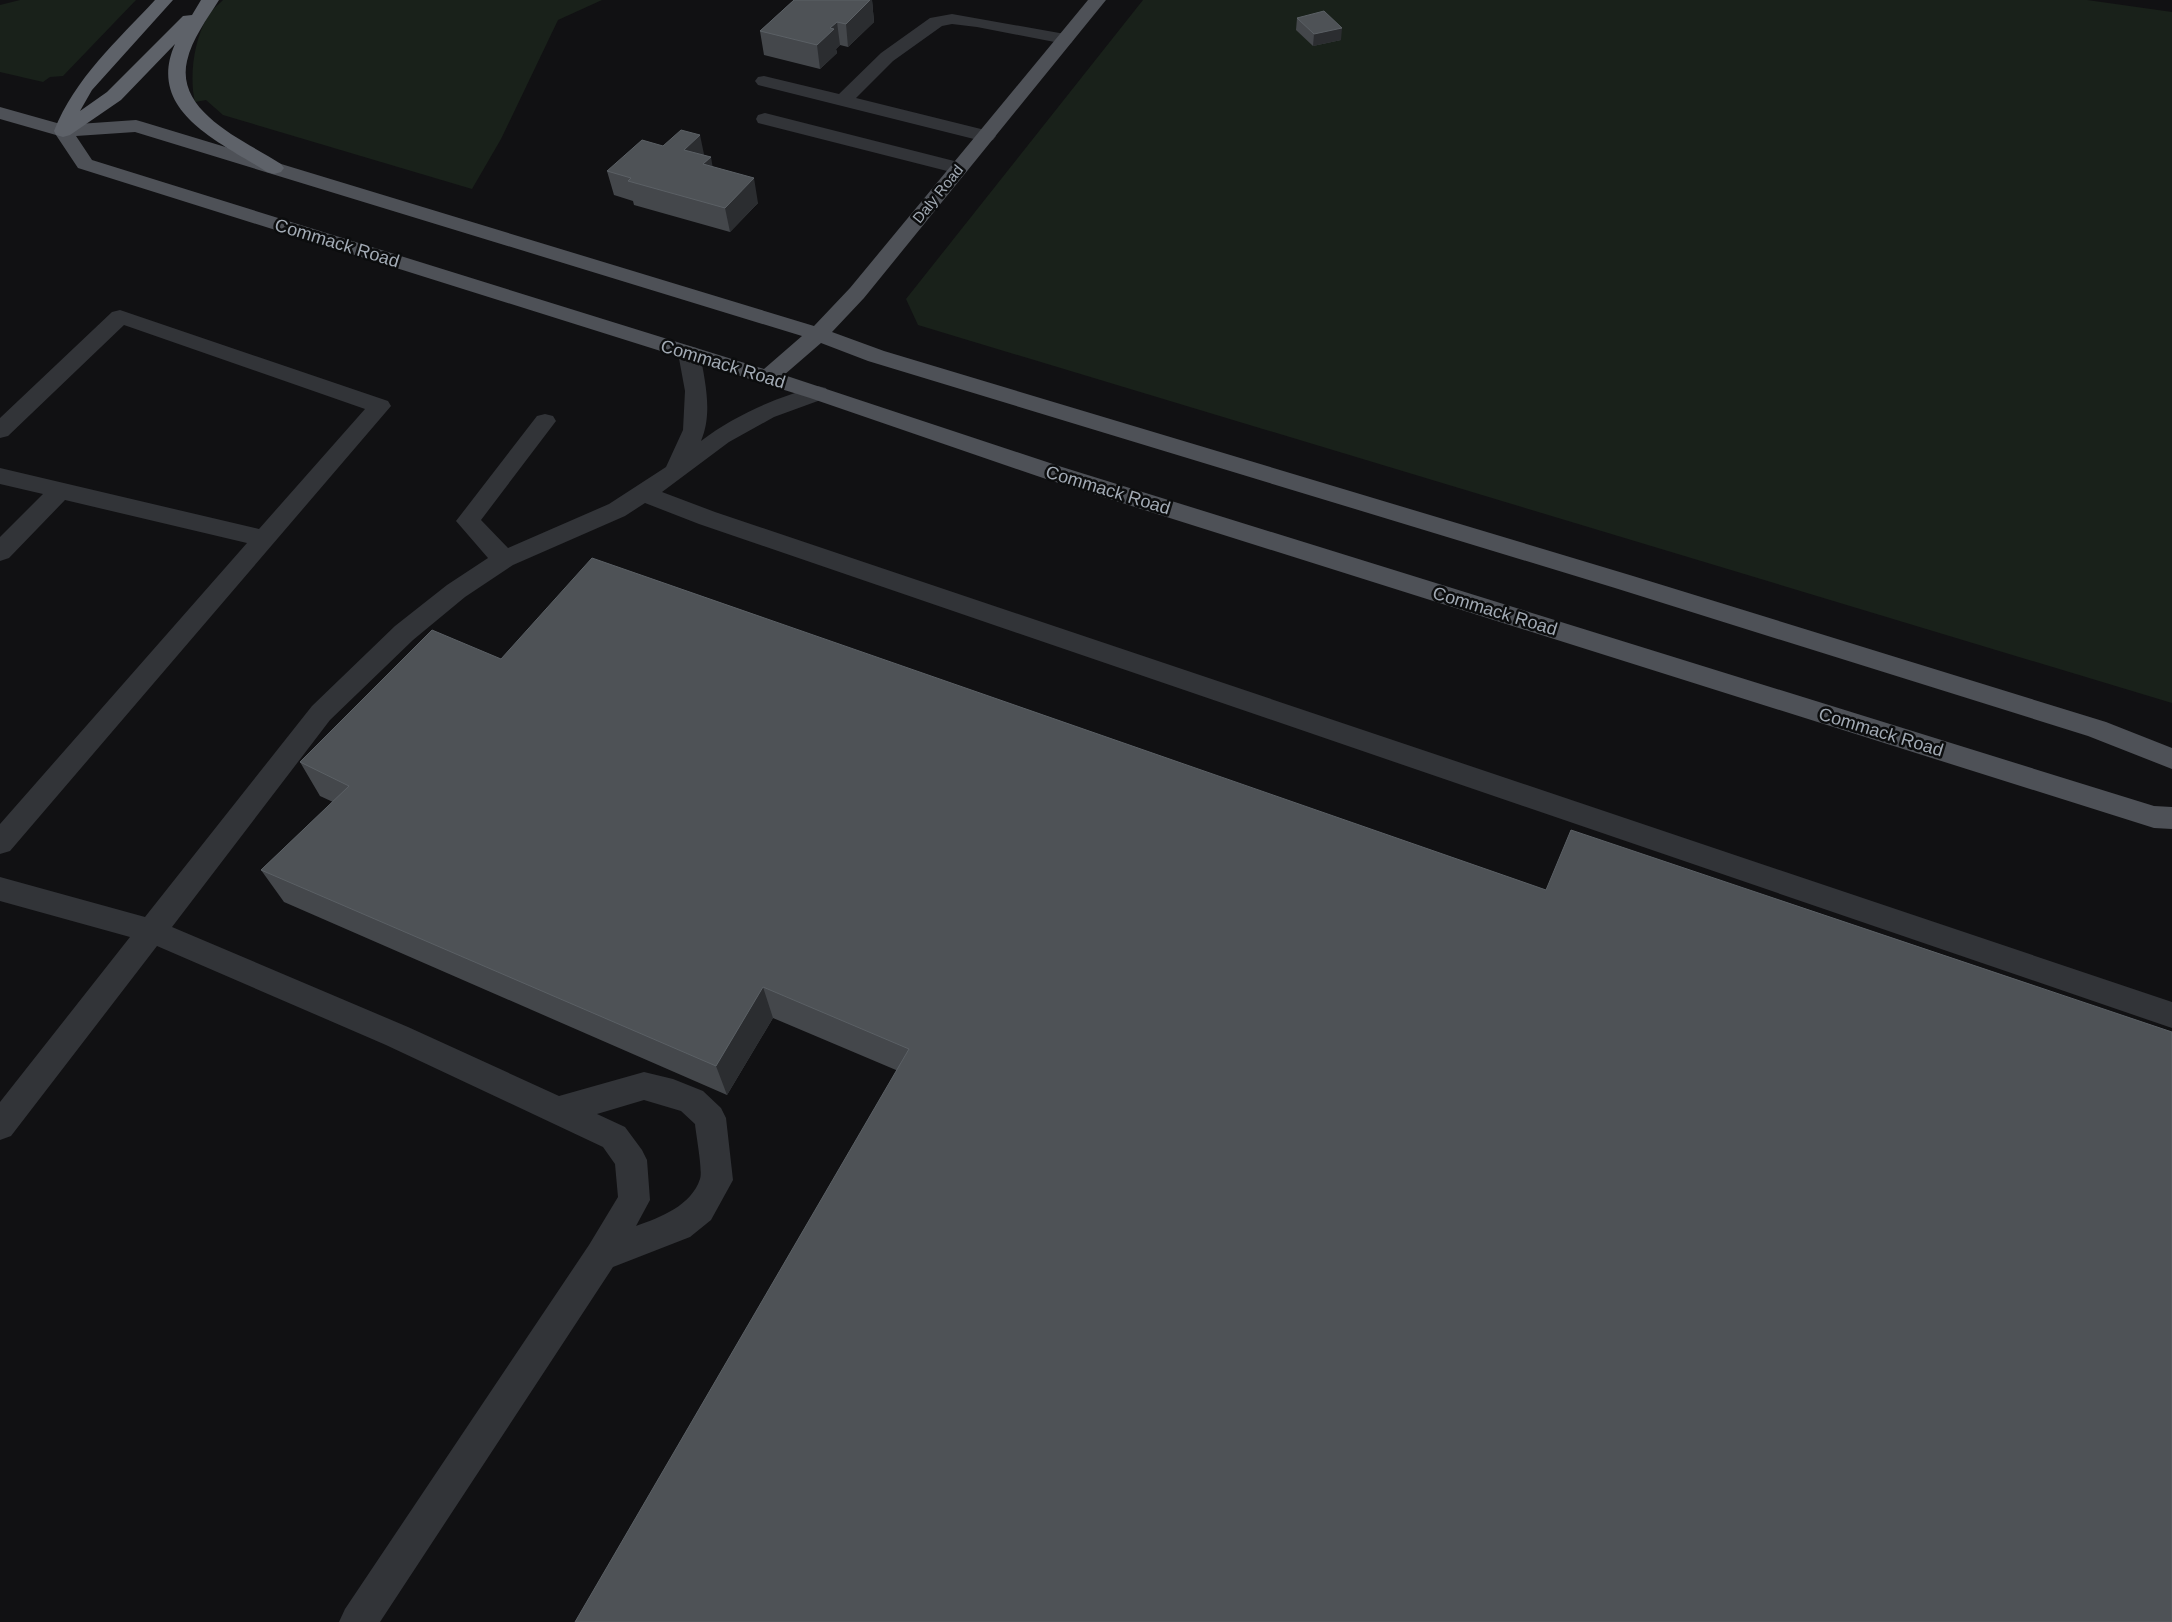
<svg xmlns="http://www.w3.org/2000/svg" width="2172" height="1622" viewBox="0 0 2172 1622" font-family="Helvetica,sans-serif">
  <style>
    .green { fill: #19211a }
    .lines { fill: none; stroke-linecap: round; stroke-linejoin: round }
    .minor { fill: #323438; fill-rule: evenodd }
    .major { fill: #4e5157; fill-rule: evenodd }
    .highway { fill: #5e6269; fill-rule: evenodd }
    .wall { fill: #44474b }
    .shaded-wall { fill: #2b2d30 }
    .building { fill: #4e5256; stroke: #5b6065 }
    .labels { text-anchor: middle; stroke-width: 5; stroke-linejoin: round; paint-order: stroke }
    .far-street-label { font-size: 15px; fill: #a2aab4; stroke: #0c0d0e }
    .street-label { font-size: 18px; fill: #a2aab4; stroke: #0c0d0e }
  </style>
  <rect width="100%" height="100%" fill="#111113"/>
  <!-- green -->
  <path class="green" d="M20 0H136L63 76 50 77 43 82 0 72V5Z
    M223 0H602L558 20 501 139 472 189 223 115 206 100 195 102C189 77 194 40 207 18 210 11 218 5 223 0Z
    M1143 0H2087L2172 12V703L918 325 906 299Z"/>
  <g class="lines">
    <!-- minor -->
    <path class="minor" d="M952 14 1065 34 1071 35 1074 39 1071 43 1065 44 977 27 952 24 942 26 893 61 856 98 993 132 996 136 993 140 986 142 758 85 755 81 758 77 764 76 839 94 881 53 930 18Z
      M765 113 966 164 969 168 966 172 959 174 758 123 756 119 758 115Z
      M120 310 388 401 391 406 10 851 0 854V824L247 543 65 500 9 558 0 561V537L43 494 0 484V468L259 529 365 409 124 325 8 436 0 438V418L112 312Z
      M689 346 697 348 700 353C705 382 713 413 701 441 735 415 777 397 818 386L826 388 829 393 826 398 774 417 729 442 662 492 715 512 2172 1002V1028L699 524 645 503 625 516 513 565 465 597 413 640 330 720 172 927 408 1027 559 1096 644 1072 673 1079 703 1091 721 1108 726 1118 733 1180 711 1220 690 1237 613 1267 380 1622H339L345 1609 589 1245 618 1197 615 1164 603 1147 386 1045 157 946 11 1136 0 1140V1102L130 937 0 901V877L145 917 312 706 395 626 447 585 488 558 456 521 537 416 545 414 553 416 556 421 481 520 508 548 609 504 666 467 683 430 685 391 678 353 681 348ZM644 1100 681 1111 695 1124C696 1135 703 1171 700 1179 691 1206 661 1217 636 1226L650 1200 647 1160 642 1150 625 1127 597 1114Z"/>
    <!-- major -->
    <path class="major" d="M1088 0H1106L864 298 832 332 884 351 1633 576 2106 722 2172 748V769L2088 736 1615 588 868 361 821 343 784 375 1062 467 2154 806 2172 807V829L2154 828 1046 479 810 398 78 168 56 135 0 119V107L64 125 136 120 143 122 814 326 850 288ZM135 132 802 336 764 369 92 160 76 136Z"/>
    <!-- highway -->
    <path class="highway" d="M155 0H173L92 90 80 111 107 92 183 16 192 15 201 0H219C207 19 192 39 187 61 175 113 246 141 281 164L284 168 281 172 274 174 267 172C221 142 145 112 175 44L121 100 70 135 63 137 56 135 54 131C75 78 117 41 155 0Z"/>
  </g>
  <!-- wall -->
  <path class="wall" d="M794 0H872L874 22 848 47 840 45 836 49 837 53 820 69 764 55 760 31Z
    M1297 18 1341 40 1313 46 1296 30Z
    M704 155 713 167 758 203 730 232 634 205 633 201 614 195 607 171Z
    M501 659 1546 890 2172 1032 896 1070 773 1018 727 1095 284 902 261 870 333 802 320 796 300 762Z"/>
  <!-- shaded-wall -->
  <path class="shaded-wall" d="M870 0H872L874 22 848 47 846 24Z
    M837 22 840 45 836 49 837 53 820 69 817 45 830 28Z
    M1342 28 1341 40 1313 46 1314 34Z
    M700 135 705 159 684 150Z
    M711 157 715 181 703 164Z
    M754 178 758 203 730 232 725 208Z
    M763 987 773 1018 727 1095 716 1066Z"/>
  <!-- building -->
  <path class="building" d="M794 0H870L846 24 837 22 830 28 834 29 817 45 760 31Z
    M1324 11 1342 28 1314 34 1297 18Z
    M681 130 700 135 684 150 711 157 703 164 754 178 725 208 628 181 631 178 607 171 642 140 663 146Z
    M592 558 1546 890 1571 830 2172 1032V1622H575L909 1049 763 987 716 1066 261 870 349 786 300 762 432 630 501 659Z"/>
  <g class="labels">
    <!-- far-street labels -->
    <g class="far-street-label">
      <text transform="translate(938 194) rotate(-51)" y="5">Daly Road</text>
    </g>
    <!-- street labels -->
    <g class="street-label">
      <text transform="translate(337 243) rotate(17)" y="6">Commack Road</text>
      <text transform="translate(723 364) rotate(17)" y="6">Commack Road</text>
      <text transform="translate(1108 490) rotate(17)" y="6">Commack Road</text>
      <text transform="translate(1495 611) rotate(17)" y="6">Commack Road</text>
      <text transform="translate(1881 732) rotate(17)" y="6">Commack Road</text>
    </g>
  </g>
</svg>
